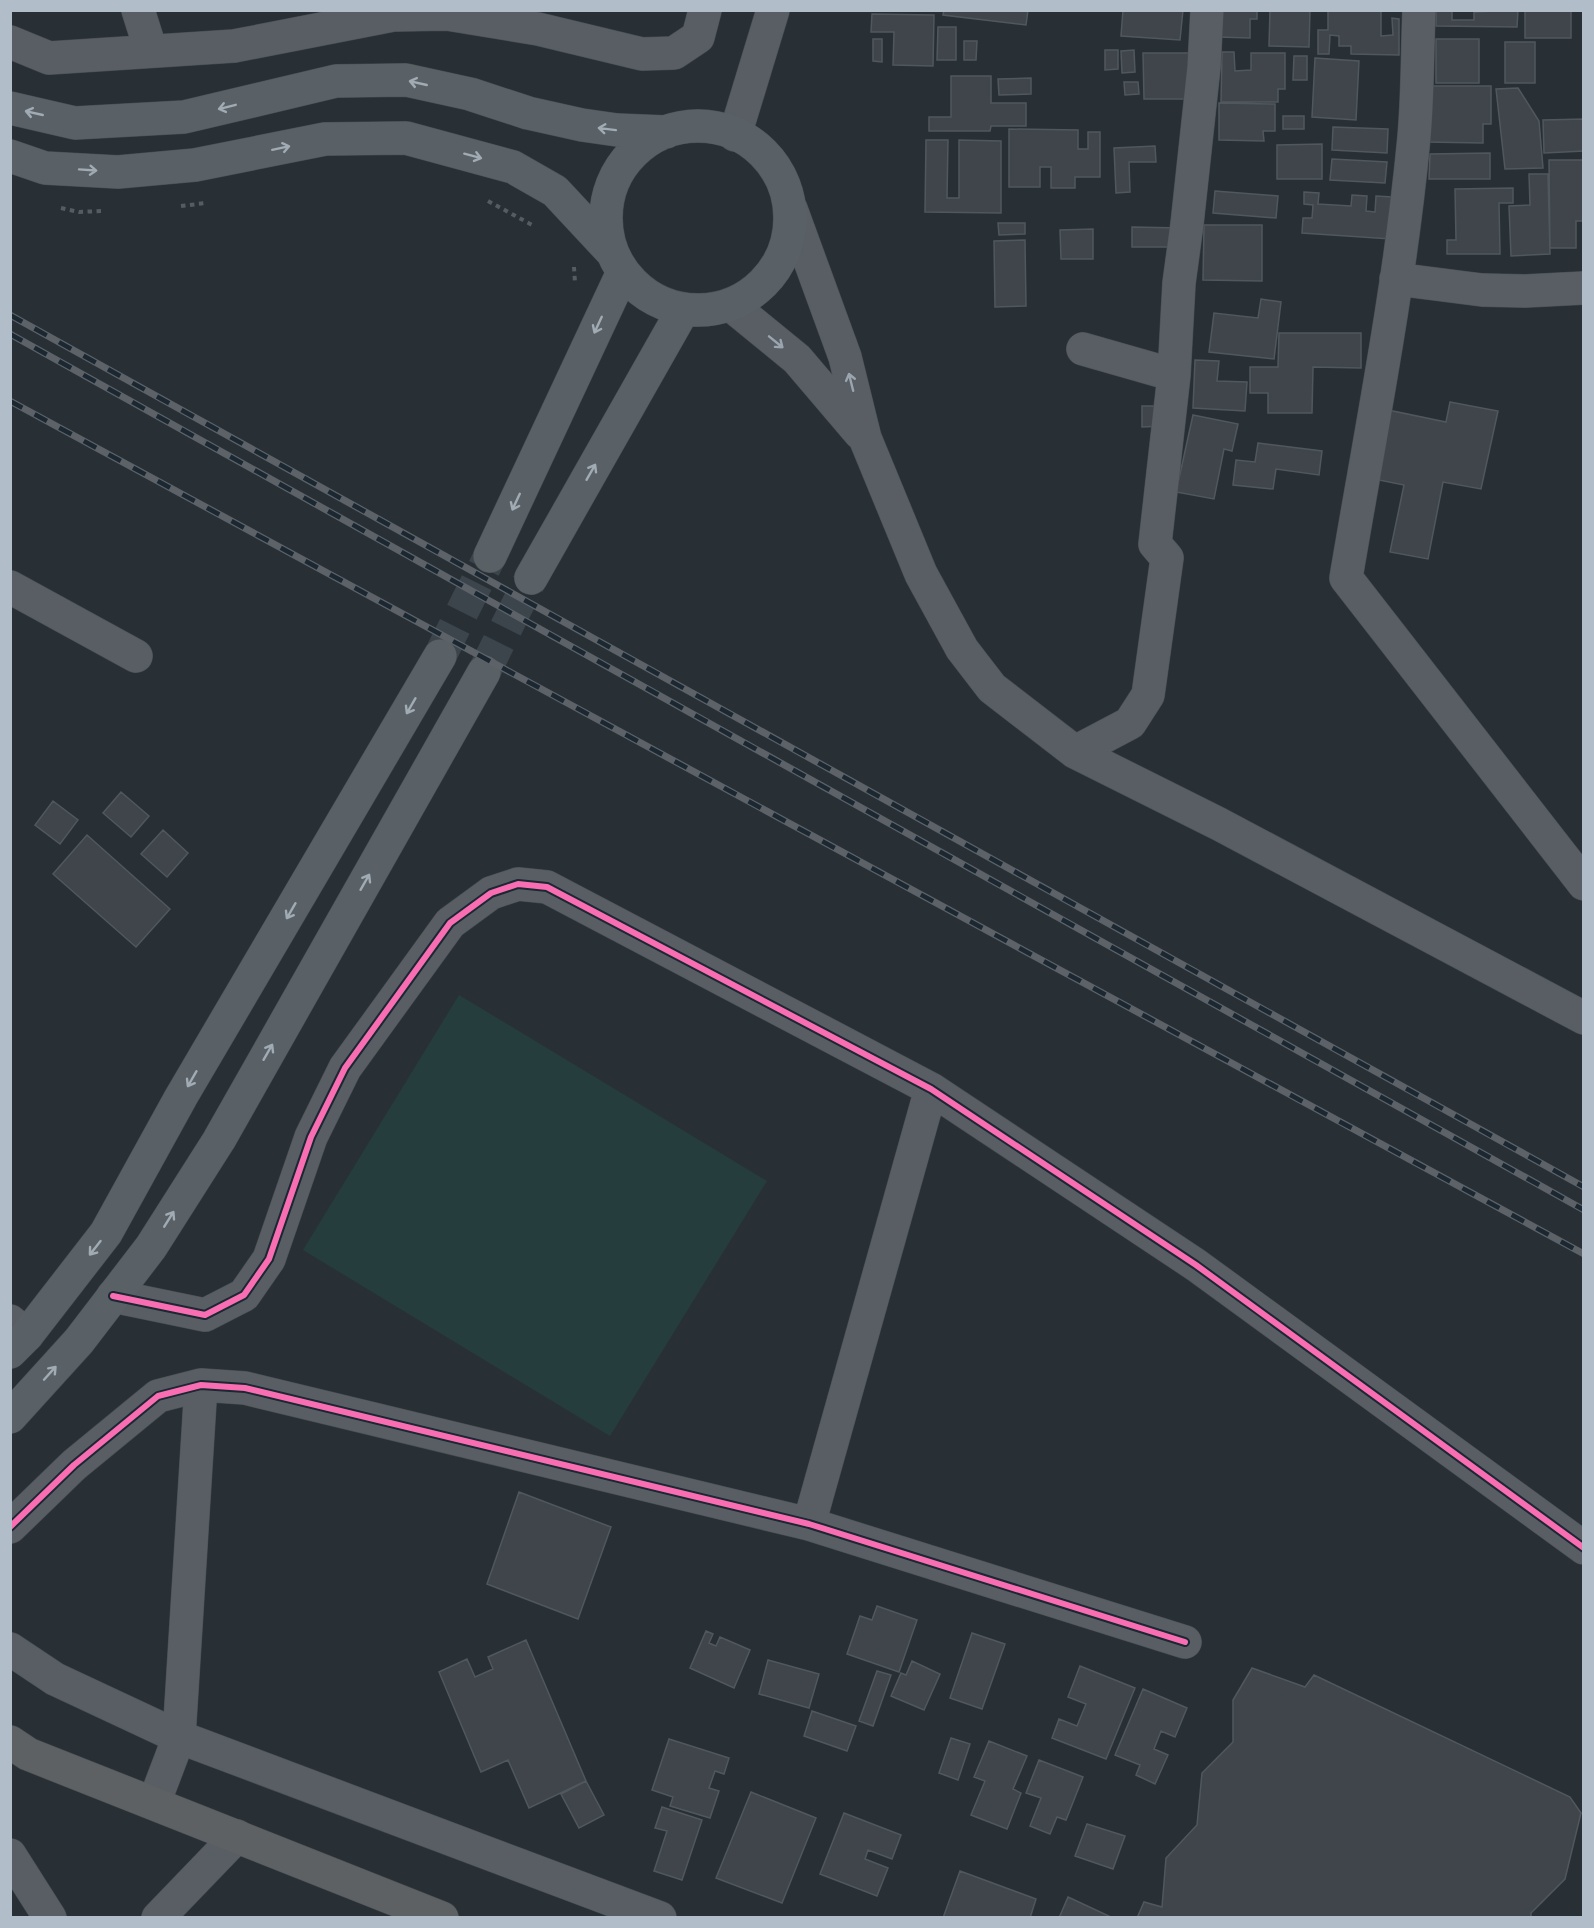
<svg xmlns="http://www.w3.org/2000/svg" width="1594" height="1928" viewBox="0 0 1594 1928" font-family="Ubuntu,sans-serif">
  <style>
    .green { fill: #253d3d }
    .building { fill: #3f454b; stroke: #50585e; stroke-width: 1.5 }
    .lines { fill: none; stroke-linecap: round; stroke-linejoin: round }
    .major-tunnel { stroke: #3d454c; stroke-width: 33; stroke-dasharray: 33 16; stroke-linecap: butt }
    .minor-casing { stroke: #464c51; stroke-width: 34 }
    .major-casing { stroke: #454d53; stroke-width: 34 }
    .highway-casing { stroke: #454c51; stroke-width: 34 }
    .path { stroke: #565d62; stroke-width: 4; stroke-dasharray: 4.5 4.5; stroke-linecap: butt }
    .minor { stroke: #585e64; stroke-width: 33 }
    .major { stroke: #5a6166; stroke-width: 33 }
    .highway { stroke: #5d6164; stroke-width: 33 }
    .rail-casing { stroke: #5c6268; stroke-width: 7 }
    .rail { stroke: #1b2731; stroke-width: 4.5; stroke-dasharray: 14; stroke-linecap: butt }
    .cycleway-casing { stroke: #1b2731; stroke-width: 10 }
    .cycleway { stroke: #f96db3; stroke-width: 6 }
    .oneway { stroke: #a0abb4 }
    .oneway2 { stroke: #9ba5af }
  </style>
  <rect width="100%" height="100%" fill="#283036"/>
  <!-- green -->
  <path class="green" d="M459 995 767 1181 610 1436 303 1250Z"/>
  <!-- building -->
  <path class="building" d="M944 10H1028L1026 25 943 15Z
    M1123 10H1183L1180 40 1121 36Z
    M1218 10H1257V19H1250V38L1218 37Z
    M1270 10H1310L1309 47 1269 46Z
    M1328 10H1394L1381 11V36L1393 35 1392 18 1399 19V55L1351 54V46H1339V36L1330 35 1329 54H1318V30H1328Z
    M1436 10H1452V20H1474V12L1518 10 1517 27 1436 26Z
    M1525 10H1571V38H1525Z
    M872 14 934 15 933 66 893 65 894 32H871Z
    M938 27H956V60H937Z
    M873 39H882V62L873 61Z
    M1436 39H1479V83H1436Z
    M964 41H977L976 60H964Z
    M1505 42H1535V83H1505Z
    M1105 50H1118V69L1105 70Z
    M1134 50 1135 72 1122 73 1121 51Z
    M1222 52H1234L1235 71 1251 70V53H1285V89H1278V102H1221Z
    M1143 53H1192L1193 99H1144Z
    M1294 56H1307V80H1293Z
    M1315 58 1359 61 1356 120 1312 117Z
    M951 76H991V103H1026V126H991L990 131H929V117H951Z
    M1031 78V94L999 95 998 79Z
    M1124 82H1138L1139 94 1125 95Z
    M1426 86H1491V124H1483V143L1426 142Z
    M1518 88 1539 121 1543 168 1505 169 1496 89Z
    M1219 103 1275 104V131H1263L1264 141 1219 140Z
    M1283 116H1304V129H1283Z
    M1584 119V151L1544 153 1543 120Z
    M1333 127 1388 129 1387 153 1332 150Z
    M1009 129 1078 130V149H1088V132H1100V177H1075V188H1051V167H1040V187H1009Z
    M926 140H948L947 198H959V140L1001 141V213L925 212Z
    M1322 144V179H1277V145Z
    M1155 146 1156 162H1129L1130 192 1116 193 1114 148Z
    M1490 153V179H1429L1430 154Z
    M1332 159 1387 162 1385 183 1330 180Z
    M1549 160H1584V221H1576V248H1550Z
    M1529 174H1548L1550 254 1511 256 1509 206 1530 205Z
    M1513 188V203H1499L1500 254H1447V240H1456L1455 189Z
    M1215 191 1278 196 1276 218 1213 213Z
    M1304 192 1319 193 1318 204 1351 206 1352 195 1367 196 1366 211 1375 212 1376 196 1393 197 1391 239 1302 233 1303 218H1312L1313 205 1304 204Z
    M998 223H1025V234L999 235Z
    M1204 225H1262V281L1203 280Z
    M1132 227 1181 228V247H1132Z
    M1093 229V259H1061L1060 230Z
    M1025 240 1026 306 995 307 994 241Z
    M1261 299 1281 302 1274 359 1209 352 1214 313 1258 318Z
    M1279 333H1361V368L1313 367 1312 413H1268V393H1250V367H1278Z
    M1195 360 1219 361 1217 381 1247 382 1245 411 1193 408Z
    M1450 402 1498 411 1481 489 1443 482 1428 559 1390 552 1404 485 1369 478 1383 409 1446 422Z
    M1142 406H1165V426L1142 427Z
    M1193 415 1238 424 1232 451 1224 449 1214 499 1176 492Z
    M1258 443 1322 451 1319 475 1276 469 1273 489 1233 485 1236 460 1255 462Z
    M121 792 149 816 131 837 103 813Z
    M53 801 78 820 60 844 35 825Z
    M163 830 188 853 167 877 141 854Z
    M87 835 170 909 136 947 53 874Z
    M519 1492 611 1527 578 1619 487 1584Z
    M877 1606 917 1620 899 1672 847 1654 860 1616 872 1620Z
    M706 1631 713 1634 709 1643 716 1646 720 1637 750 1650 734 1688 690 1668Z
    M972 1633 1005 1644 982 1709 950 1698Z
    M526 1640 586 1781 529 1808 508 1760 481 1772 439 1672 467 1659 475 1677 493 1669 488 1657Z
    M768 1660 819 1674 809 1708 759 1694Z
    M912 1661 940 1674 924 1710 891 1696 901 1673 906 1675Z
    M1080 1666 1135 1688 1106 1759 1052 1738 1059 1719 1077 1726 1086 1704 1068 1697Z
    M1252 1668 1305 1687 1314 1675 1570 1797 1581 1813 1565 1879 1531 1913V1918H1137L1144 1902 1162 1907 1166 1858 1197 1825 1202 1773 1233 1742V1700Z
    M877 1671 891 1675 873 1726 859 1721Z
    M1143 1689 1187 1708 1175 1737 1161 1731 1154 1749 1168 1755 1155 1784 1136 1775 1140 1765 1115 1755Z
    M812 1711 856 1726 847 1751 804 1736Z
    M951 1738 970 1744 958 1780 939 1773Z
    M669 1739 729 1758 724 1774 715 1771 709 1788 719 1791 710 1818 670 1806 673 1797 652 1790Z
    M989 1741 1027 1756 1013 1789 1021 1793 1007 1829 971 1815 985 1781 974 1777Z
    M1039 1760 1083 1777 1066 1820 1057 1817 1050 1834 1030 1826 1041 1798 1026 1793Z
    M586 1781 604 1815 579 1828 561 1794Z
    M751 1792 816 1818 782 1903 716 1878Z
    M662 1807 702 1820 682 1880 654 1871 667 1831 655 1828Z
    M844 1813 901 1835 892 1859 868 1850 865 1859 888 1868 877 1896 820 1874Z
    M1087 1824 1125 1836 1113 1869 1075 1856Z
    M960 1871 1036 1899 1030 1918H943Z
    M1068 1897 1109 1916 1108 1918H1059Z"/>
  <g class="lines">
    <!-- major-tunnel -->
    <path class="major-tunnel" d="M440 656 490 556
      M484 672 531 578"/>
    <!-- minor casing -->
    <g class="minor-casing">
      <path id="minor" d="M138 10 151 51
        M1419 10C1417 56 1418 102 1413 147 1399 291 1370 435 1346 578L1584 884
        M10 42 49 58 234 46 393 15 447 14 538 29 642 54 674 53 698 37 705 10
        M735 135 773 10
        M791 209 845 357 865 438 921 574 962 649 992 688 1075 752 1219 824 1584 1018
        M1396 279 1482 290 1525 291 1584 288
        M731 305 797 359 860 433
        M1083 349 1174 375
        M10 587 136 656
        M1075 752 1130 723 1148 695 1167 558 1155 544 1174 375 1179 283 1187 224 1204 67 1207 10
        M113 1296 205 1315 244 1295 269 1259 311 1137 345 1068 450 923 491 893 518 884 547 887 931 1089 1196 1265 1584 1548
        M10 1321 27 1335
        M809 1524 931 1089
        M10 1527 74 1465 158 1396 201 1385 245 1388 809 1524 1185 1642
        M10 1649 55 1679 179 1737 660 1918
        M154 1803 179 1737 201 1385
        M10 1855 50 1918
        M158 1918 237 1836"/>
    </g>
    <!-- major casing -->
    <g class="major-casing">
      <path id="major" d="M10 108 75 123 184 117 336 81 406 80 470 94 528 113 582 125 617 130 666 132
        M606 218a92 92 0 1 1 184 0a92 92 0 1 1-184 0Z
        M10 156 45 168 118 172 195 165 325 139 406 138 513 167 555 191 611 251
        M490 556 623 272
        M531 578 683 310
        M10 1352 27 1335 106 1233 181 1097 440 656
        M10 1417 79 1341 151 1247 219 1140 484 672"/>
    </g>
    <!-- highway casing -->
    <g class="highway-casing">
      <path id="highway" d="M10 1742 28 1754 442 1918"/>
    </g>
    <!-- path -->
    <path class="path" d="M488 201 534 226
      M181 206 206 203
      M61 208 79 212 101 211
      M574 267 575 283"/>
    <!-- minor -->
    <use href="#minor" class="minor"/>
    <!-- major -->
    <use href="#major" class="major"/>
    <!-- highway -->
    <use href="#highway" class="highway"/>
    <!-- rail casing -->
    <g class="rail-casing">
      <path id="rail" d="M10 315 1584 1187
        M10 334 1584 1210
        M10 401 1584 1254"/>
    </g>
    <!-- rail -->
    <use href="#rail" class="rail"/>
    <!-- cycleway casing -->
    <g class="cycleway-casing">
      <path id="cycleway" d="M113 1296 205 1315 244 1295 269 1259 311 1137 345 1068 450 923 491 893 518 884 547 887 931 1089 1196 1265 1584 1548
        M10 1527 74 1465 158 1396 201 1385 245 1388 809 1524 1185 1642"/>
    </g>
    <!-- cycleway -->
    <use href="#cycleway" class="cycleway"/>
  </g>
  <!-- one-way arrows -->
  <defs><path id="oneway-shaft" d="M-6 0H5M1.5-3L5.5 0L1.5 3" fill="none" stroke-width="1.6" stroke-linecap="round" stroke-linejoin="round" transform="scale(1.5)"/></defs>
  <g class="oneway">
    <use href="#oneway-shaft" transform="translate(418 83) rotate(-167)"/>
    <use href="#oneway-shaft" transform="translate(227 107) rotate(166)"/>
    <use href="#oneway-shaft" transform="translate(34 113) rotate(-167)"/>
    <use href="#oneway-shaft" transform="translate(607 129) rotate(-173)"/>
    <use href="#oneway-shaft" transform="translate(281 148) rotate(-12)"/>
    <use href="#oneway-shaft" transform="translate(473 156) rotate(15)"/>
    <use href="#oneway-shaft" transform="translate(88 170) rotate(4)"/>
    <use href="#oneway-shaft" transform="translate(598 325) rotate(115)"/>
    <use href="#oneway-shaft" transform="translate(591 472) rotate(-60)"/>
    <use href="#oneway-shaft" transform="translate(516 502) rotate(115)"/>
    <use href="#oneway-shaft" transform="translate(411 706) rotate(120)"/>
    <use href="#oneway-shaft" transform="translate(365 882) rotate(-60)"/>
    <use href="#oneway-shaft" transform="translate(291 911) rotate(120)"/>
    <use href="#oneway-shaft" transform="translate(268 1052) rotate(-60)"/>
    <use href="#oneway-shaft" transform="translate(192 1079) rotate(120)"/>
    <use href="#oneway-shaft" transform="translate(169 1219) rotate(-58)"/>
    <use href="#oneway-shaft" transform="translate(95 1248) rotate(128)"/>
    <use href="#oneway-shaft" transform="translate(50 1373) rotate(-48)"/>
  </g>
  <g class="oneway2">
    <use href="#oneway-shaft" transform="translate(776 342) rotate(39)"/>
    <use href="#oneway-shaft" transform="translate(851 382) rotate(-104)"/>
  </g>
  <!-- border -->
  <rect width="1594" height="1928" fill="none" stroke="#b1bdc8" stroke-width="24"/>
</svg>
